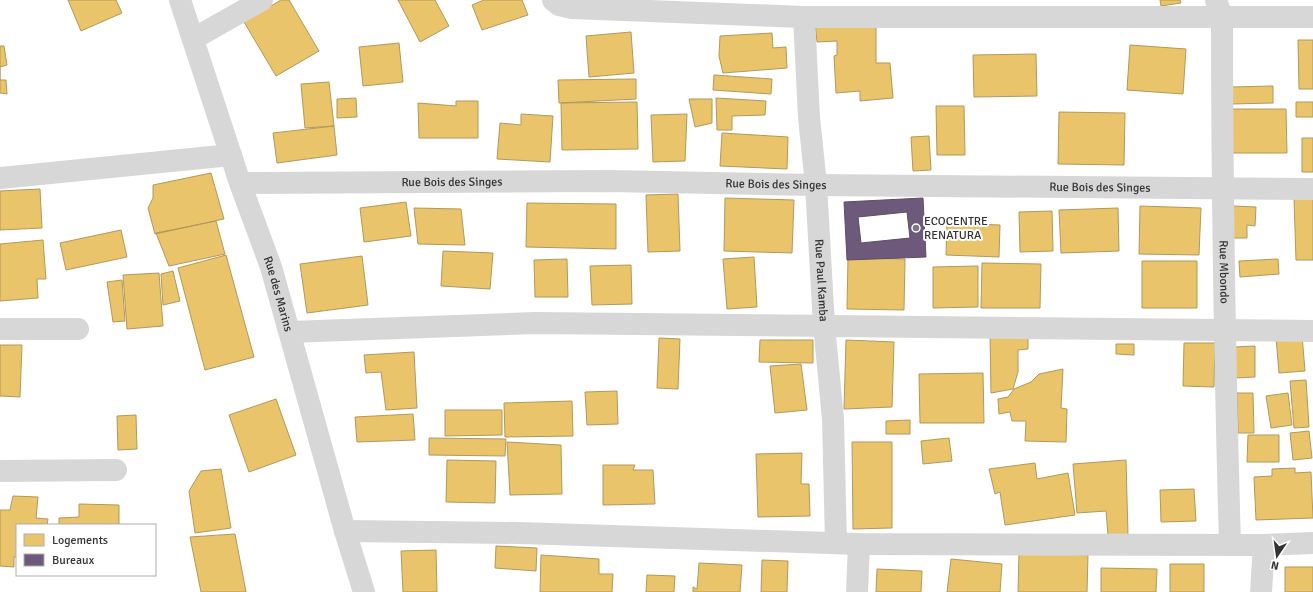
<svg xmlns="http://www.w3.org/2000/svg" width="1313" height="592" viewBox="0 0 1313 592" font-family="Signika,sans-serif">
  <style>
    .homes { fill: #e9c46a; stroke: #b2985a }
    .offices { fill: #6d597a; stroke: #5c4e65; fill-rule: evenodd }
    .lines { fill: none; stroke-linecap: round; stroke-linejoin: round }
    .minor { stroke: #d7d7d7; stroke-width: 22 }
    .poi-dot { fill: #7a7a7a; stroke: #fff; stroke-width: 1.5 }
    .labels { text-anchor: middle; stroke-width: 4; stroke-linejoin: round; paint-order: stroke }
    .street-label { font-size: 12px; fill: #333; stroke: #fff }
    .poi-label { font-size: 12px; fill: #333; stroke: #fff; text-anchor: start }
  </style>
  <rect width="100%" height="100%" fill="#fff"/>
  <!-- homes -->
  <path class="homes" d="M68 0H116L122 13 81 31Z
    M281 0H289L319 51 276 76 244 22Z
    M398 0H435L449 26 420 42Z
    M484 0H522L528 15 482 30 472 5Z
    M1160 0H1180L1181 3 1161 6Z
    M815 23 876 24V63H890L893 98 860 101V91L836 93 834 56 837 55V41L817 42Z
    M631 32 634 73 589 77 586 36Z
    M772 33 773 48 786 47 787 68 723 73 719 56 720 36Z
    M1298 40H1313V89H1299Z
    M399 43 403 82 363 86 359 47Z
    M1130 45 1186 49 1183 94 1127 90Z
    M0 46H4L7 65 0 67V80H6L7 94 0 93Z
    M1036 54 1037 96 974 97 973 55Z
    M714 75 772 79 771 94 713 90Z
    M636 79V99L559 103 558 80Z
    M329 82 334 126 305 128 301 84Z
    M1273 86V103L1232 104V87Z
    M356 98 357 117 337 118V99Z
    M716 98 766 101 765 115 732 116V130H717Z
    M689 99H712V123L695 127Z
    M456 101H478V138H419L418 103 456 106Z
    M637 102 638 149 562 150 561 103Z
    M1296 102H1313V117H1296Z
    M936 106H964L965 155H937Z
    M1230 109H1286L1287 153H1230Z
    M1059 112 1125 113 1124 165 1058 164Z
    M521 114 553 116 550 162 497 159 500 123 521 125Z
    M687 114 685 161 653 162 651 115Z
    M334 126 337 155 277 163 273 133Z
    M722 133 788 137 787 169 720 166Z
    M929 136 931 170 913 171 911 137Z
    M1302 138H1313V172H1302Z
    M211 173 224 219 155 234 148 208 153 198V185Z
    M40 189 42 228 0 230V191Z
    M678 194 680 251 648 252 646 195Z
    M1313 197V260H1296L1294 198Z
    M725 198 794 200 792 253 724 251Z
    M406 202 411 236 364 242 360 208Z
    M527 203 616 204V249L526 247Z
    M1140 206 1201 208 1199 255 1139 254Z
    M1233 206 1256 207 1255 226 1247 225V238H1232Z
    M414 208 461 209 465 245 418 244Z
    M1118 208 1119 251 1061 253 1059 210Z
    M1052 211 1053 251 1020 252 1019 212Z
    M216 221 225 254 169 266 156 233Z
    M947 223 1000 225 999 257 946 255Z
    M121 230 127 257 66 270 60 243Z
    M43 240 46 279H37L38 298 0 301V244Z
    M443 251 493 253 490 289 441 286Z
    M226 255 254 357 205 370 178 268Z
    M362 256 368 305 307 313 300 264Z
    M754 257 757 307 727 309 723 259Z
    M848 258 905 259 904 310 847 309Z
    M567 259 568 297H535L534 260Z
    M1278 259 1279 274 1240 277 1239 261Z
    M1142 261H1197V308H1142Z
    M982 263 1041 264 1040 308H981Z
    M631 265 632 304 592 305 590 266Z
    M978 266V307L933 308V267Z
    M173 271 180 301 163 305 161 274Z
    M159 273 163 326 127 329 123 275Z
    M122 280 125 321 113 322 107 282Z
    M990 335 1028 337V349L1018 350V372L1013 389 991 393Z
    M1302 335 1305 371 1279 373 1276 338Z
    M659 338 680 339 678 389 657 388Z
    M760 340H813V363L759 362Z
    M846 340 894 342 892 407 844 409Z
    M1184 343H1215L1214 387 1183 386Z
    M1116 344H1134V355L1116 354Z
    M0 345H22L20 397 0 396Z
    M1255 346V377L1235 378 1234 347Z
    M414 352 417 408 386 410 381 372 366 373 364 355Z
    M801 364 807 410 775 413 770 366Z
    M1063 369 1061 408 1067 409 1066 442 1025 441 1026 421H1012L1010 412 999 414 998 399 1008 397 1014 389 1031 382 1039 374Z
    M983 373 984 423H920L919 374Z
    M1306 380 1309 427 1294 428 1290 381Z
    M617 391 618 424 587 425 585 392Z
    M1237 393H1253L1254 433H1238Z
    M1288 393 1292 425 1271 428 1266 396Z
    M276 399 296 455 249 472 229 415Z
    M572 401 573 436 505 437 504 403Z
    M445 410H502V435L445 436Z
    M413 414 415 440 357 442 355 417Z
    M136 415 137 449 118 450 117 416Z
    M910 420V434H886V421Z
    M1309 431 1312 458 1293 460 1290 433Z
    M1248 435H1279V462H1247Z
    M429 438 506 439 505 456 429 455Z
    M949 438 952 461 923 464 921 441Z
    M507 442 561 445 562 494 510 495Z
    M852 442H892V528L853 529Z
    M802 453 801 484H809L810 516 758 517 756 454Z
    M447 460 496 461 495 503 446 502Z
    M1126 460 1128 535H1108L1106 511 1077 513 1073 464Z
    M1035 463 1037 479 1068 473 1075 515 1005 525 1000 492 995 494 989 469Z
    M603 465H635L633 470H653L655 504 603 505Z
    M1295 468V473L1311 472 1313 518 1256 520 1254 477 1272 476V469Z
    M221 469 231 528 195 533 189 491 201 471Z
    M1194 489 1196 521 1161 522 1160 490Z
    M13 496 38 497 36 518 48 519 47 525H17V557H14V567L0 566V510H10Z
    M79 504 119 505V525H59V518L79 517Z
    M235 534 246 592H201L190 537Z
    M496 546 537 548 536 571 495 568Z
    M436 550 437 592H403L401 551Z
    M1019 553 1088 555 1087 592H1018Z
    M541 555 599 559V574H613L612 592H540Z
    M951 559 1002 564 1000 592H947Z
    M762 560 788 561 787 592H761Z
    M699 563 742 565 740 592H693V587L697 589Z
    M1170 564H1204V592H1170Z
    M1285 567H1313V592H1285Z
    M1101 568 1157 569 1156 592H1101Z
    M877 569 922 571 921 592H876Z
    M647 575 675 576 674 592H646Z"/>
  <!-- offices -->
  <path class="offices" d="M923 198 926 257 847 260 844 202ZM907 212 910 238 861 243 858 217Z"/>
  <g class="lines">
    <!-- minor -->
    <g class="minor">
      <path id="s1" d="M180 0 240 183 271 267 345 531 364 592"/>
      <path d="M553 0 559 5 572 8 804 17H1313"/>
      <path id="s2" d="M1216 0 1222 17C1222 193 1225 369 1230 545"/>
      <path id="s3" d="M804 17 809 117 816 185 824 325 833 419 836 543"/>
      <path d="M193 39 262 0"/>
      <path d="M0 178 231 155"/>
      <path id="s4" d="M240 183 611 181 816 185 1313 189"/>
      <path d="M0 329H78"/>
      <path d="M290 332 535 323 1313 331"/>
      <path d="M0 471 116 470"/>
      <path d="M345 531 519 533 859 544 1264 545 1313 543"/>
      <path d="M857 592 859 544"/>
      <path d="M1261 592 1264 545"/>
    </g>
  </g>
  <!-- markers -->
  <circle class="poi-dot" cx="916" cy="228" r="4"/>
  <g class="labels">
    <!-- street labels -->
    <g class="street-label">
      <text dy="4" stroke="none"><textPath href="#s4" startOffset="212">Rue Bois des Singes</textPath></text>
      <text dy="4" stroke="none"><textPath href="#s4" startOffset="536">Rue Bois des Singes</textPath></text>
      <text dy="4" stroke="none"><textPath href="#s4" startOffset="860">Rue Bois des Singes</textPath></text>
      <text dy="4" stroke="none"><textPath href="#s2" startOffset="273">Rue Mbondo</textPath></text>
      <text dy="4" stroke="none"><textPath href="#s3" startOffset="264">Rue Paul Kamba</textPath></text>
      <text dy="4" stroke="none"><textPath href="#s1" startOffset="310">Rue des Marins</textPath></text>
    </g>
    <!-- poi labels -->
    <g class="poi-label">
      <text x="924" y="225">ECOCENTRE<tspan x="924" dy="14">RENATURA</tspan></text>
    </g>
  </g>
  <!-- legend -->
  <rect x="16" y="524" width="140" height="52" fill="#ffffff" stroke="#adadad"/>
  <rect x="24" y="534" width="20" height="12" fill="#e9c46a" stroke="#adadad"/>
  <text x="52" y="544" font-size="12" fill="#333333">Logements</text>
  <rect x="24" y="554" width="20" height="12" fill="#6d597a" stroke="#adadad"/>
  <text x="52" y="564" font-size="12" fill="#333333">Bureaux</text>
  <!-- north arrow -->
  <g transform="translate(1277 556) rotate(193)" stroke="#ffffff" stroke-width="3" paint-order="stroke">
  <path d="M0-3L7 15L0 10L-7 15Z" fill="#333333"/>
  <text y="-6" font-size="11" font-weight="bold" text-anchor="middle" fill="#333333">N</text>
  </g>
</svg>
